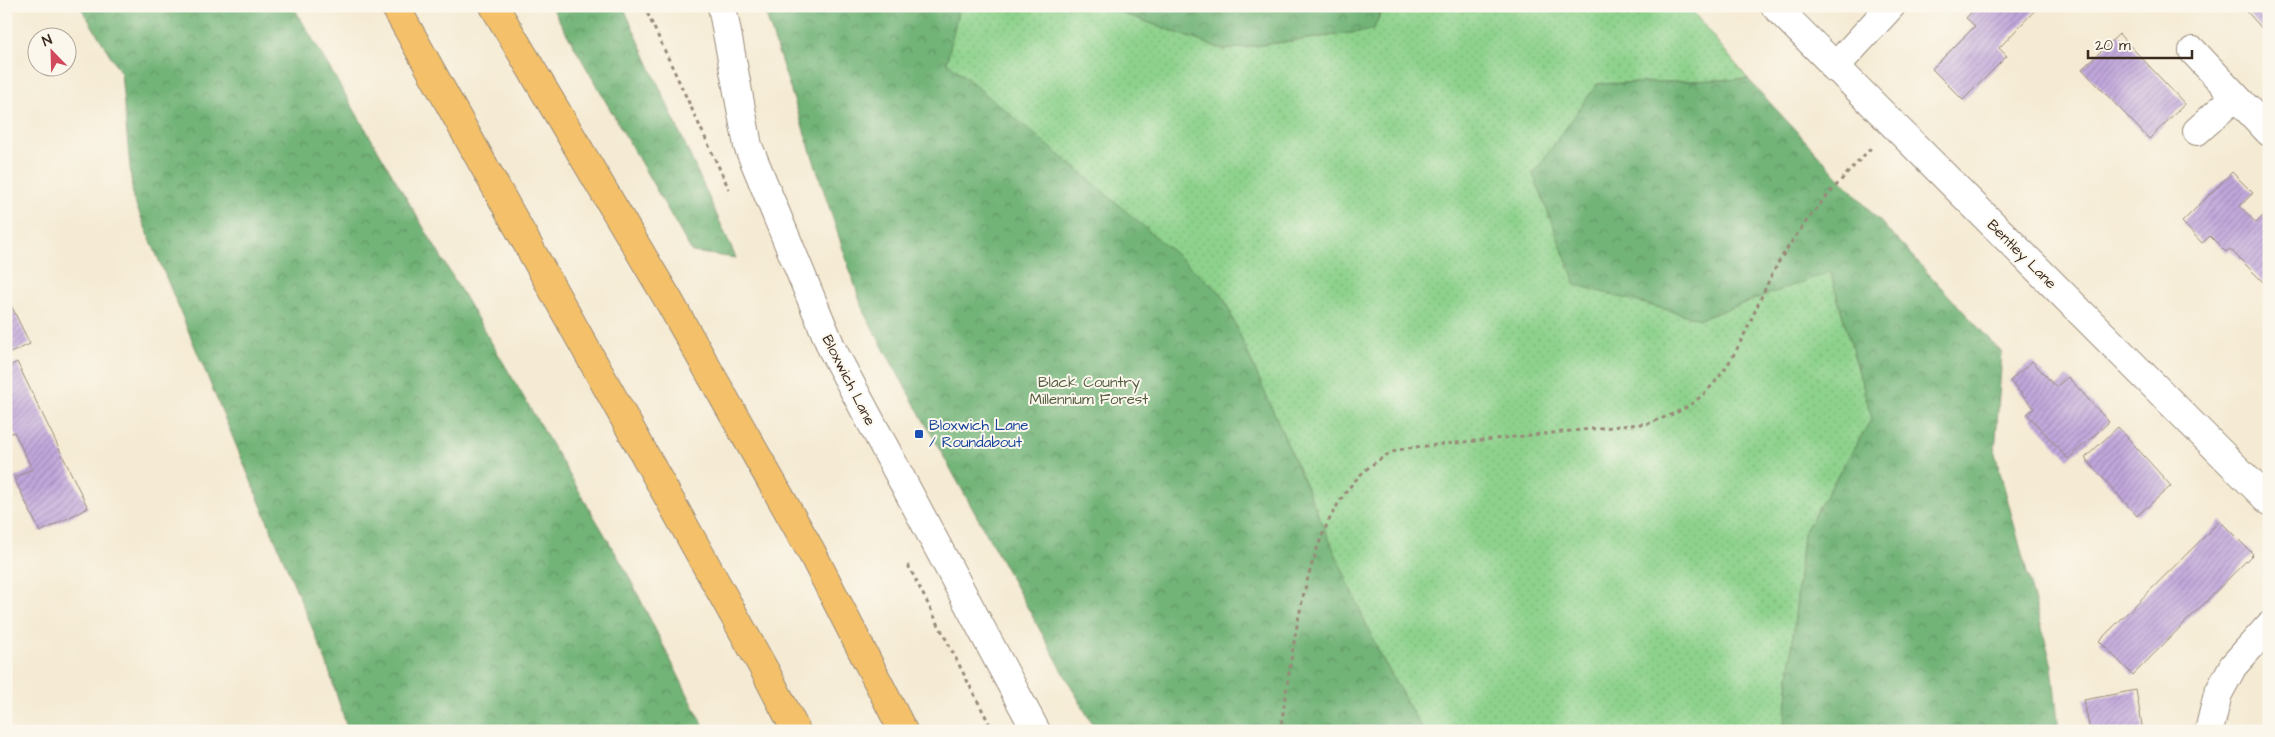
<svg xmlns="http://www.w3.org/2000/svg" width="2275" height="737" viewBox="0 0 2275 737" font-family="'Architects Daughter',sans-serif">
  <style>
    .grass { fill: url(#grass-dots); stroke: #647e55 }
    .forest { fill: url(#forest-crowns); stroke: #566f4b }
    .building { fill: url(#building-hatch) }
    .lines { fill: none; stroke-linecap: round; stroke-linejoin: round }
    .minor-casing { stroke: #988a79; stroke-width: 30 }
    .tertiary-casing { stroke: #988a79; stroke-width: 30 }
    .motorway-casing { stroke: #988a79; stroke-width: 30 }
    .path { stroke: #988a79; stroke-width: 3; stroke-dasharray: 4 4; stroke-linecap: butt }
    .minor { stroke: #fff; stroke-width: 28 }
    .tertiary { stroke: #fff; stroke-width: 28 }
    .motorway { stroke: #f4c16a; stroke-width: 28 }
    .transit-dot { fill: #1a4fb4; stroke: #fbf7ec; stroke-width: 2 }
    .labels { text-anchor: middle; stroke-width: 4; stroke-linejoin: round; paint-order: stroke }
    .street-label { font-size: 15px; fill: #3b2a1e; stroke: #fbf7ec }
    .park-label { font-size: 15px; fill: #545c3f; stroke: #fbf7ec }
    .transit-label { font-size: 15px; fill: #164399; stroke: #fbf7ec; text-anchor: start }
  </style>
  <defs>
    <pattern id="grass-dots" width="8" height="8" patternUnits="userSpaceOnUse" patternTransform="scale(1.25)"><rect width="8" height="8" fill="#8dd28c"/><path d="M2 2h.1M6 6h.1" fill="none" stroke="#7bb478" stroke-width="1.8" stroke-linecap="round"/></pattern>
    <pattern id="forest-crowns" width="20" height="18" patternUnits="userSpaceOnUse" patternTransform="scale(1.25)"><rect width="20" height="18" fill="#72b478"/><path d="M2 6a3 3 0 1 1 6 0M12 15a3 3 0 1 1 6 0" fill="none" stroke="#5f9362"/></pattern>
    <pattern id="building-hatch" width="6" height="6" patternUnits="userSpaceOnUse" patternTransform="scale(1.25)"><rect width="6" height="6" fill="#c1a7dc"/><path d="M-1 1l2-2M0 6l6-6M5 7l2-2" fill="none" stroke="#9e88b2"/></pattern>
  </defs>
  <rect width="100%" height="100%" fill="#fbf7ec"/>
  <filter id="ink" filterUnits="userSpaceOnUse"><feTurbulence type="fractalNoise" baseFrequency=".02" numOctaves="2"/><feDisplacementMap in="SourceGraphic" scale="10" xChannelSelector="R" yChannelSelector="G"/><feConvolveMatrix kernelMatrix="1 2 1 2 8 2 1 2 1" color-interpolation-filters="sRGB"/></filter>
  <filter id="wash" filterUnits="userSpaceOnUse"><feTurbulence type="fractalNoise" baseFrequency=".0096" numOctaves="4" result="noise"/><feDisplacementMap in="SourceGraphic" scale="20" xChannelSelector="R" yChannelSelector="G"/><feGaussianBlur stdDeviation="1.12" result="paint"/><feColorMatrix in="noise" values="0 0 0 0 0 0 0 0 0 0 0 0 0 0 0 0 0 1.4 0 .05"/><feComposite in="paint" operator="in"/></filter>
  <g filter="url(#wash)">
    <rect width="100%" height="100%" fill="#f5ebd4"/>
    <!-- grass -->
    <path class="grass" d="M959 6H1103L1225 50 1373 30 1384 6H1688L1748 79 1597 84 1700 319 1830 271 1872 418 1803 534 1784 731H1423L1378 651 1091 181 946 62Z"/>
    <!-- forest -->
    <path class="forest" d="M80 6H293L625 569 706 731H348L326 661 133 198 121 73Z
      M551 6H623L736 258 692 252Z
      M763 6H959L947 62 1091 181 1222 294 1378 651 1423 731H1096L864 313Z
      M1103 6H1384L1373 30 1224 50Z
      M1748 79 2002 353 1995 453 2052 666 2059 731H1784L1803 534 1872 418 1830 272 1700 319 1576 285 1533 174 1597 84Z"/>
    <g id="blocks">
      <!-- building -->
      <path class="building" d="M1977 6H2039L1999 48 2007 56 1963 100 1932 69 1975 26 1966 18Z
        M2242 6H2269V30L2266 33Z
        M2119 34 2185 104 2149 139 2082 69Z
        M2232 172 2253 193 2240 206 2256 223 2267 212 2269 214V288L2230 249 2226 252 2210 236 2202 243 2182 222Z
        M6 295 30 344 6 355Z
        M2032 361 2056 387 2068 377 2109 422 2068 459 2027 414 2034 408 2010 381Z
        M17 362 88 508 40 532 14 478 32 469 14 432 6 435V368Z
        M2118 427 2171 486 2137 516 2085 458Z
        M2220 521 2253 554 2133 675 2099 641Z
        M2136 690 2143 731H2090L2084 700Z"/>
    </g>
  </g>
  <g filter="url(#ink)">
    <use href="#blocks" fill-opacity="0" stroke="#988a79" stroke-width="1"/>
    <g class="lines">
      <!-- minor casing -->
      <g class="minor-casing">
        <path id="minor" d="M2193 51 2269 132
          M1834 68 1891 6
          M2197 131 2235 97
          M2209 731 2218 694 2233 666 2269 626"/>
      </g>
      <!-- tertiary casing -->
      <g class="tertiary-casing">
        <path id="tertiary" d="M722 6 748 146 832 349 1036 731
          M1775 6 2269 501"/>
      </g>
      <!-- motorway casing -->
      <g class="motorway-casing">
        <path id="motorway" d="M395 6 765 671 796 731
          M494 6 669 301 812 553 903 731"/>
      </g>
      <!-- path -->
      <path class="path" d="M644 6 729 189
        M908 565 993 731
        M1280 731C1295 646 1304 493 1393 452 1400 449 1409 448 1416 447L1650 423C1662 418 1675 414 1685 408 1737 377 1751 309 1780 260 1805 218 1838 183 1871 148"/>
      <!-- minor -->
      <use href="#minor" class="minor"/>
      <!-- tertiary -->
      <use href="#tertiary" class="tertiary"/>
      <!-- motorway -->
      <use href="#motorway" class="motorway"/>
    </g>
  </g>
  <!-- markers -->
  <rect class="transit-dot" x="914" y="429" width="10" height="10" rx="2.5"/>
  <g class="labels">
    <!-- street labels -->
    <g class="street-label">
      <text transform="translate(2022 254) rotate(45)" y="5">Bentley Lane</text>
      <text transform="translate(849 380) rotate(63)" y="5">Bloxwich Lane</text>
    </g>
    <!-- park labels -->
    <g class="park-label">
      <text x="1089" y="387">Black Country<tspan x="1089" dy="17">Millennium Forest</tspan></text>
    </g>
    <!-- transit labels -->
    <g class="transit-label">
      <text x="929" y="430">Bloxwich Lane<tspan x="929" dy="17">/ Roundabout</tspan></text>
    </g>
  </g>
  <!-- margin -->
  <rect width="2275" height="737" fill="none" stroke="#fbf7ec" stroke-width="25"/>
  <!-- north arrow -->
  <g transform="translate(52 52) rotate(337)"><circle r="24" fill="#fbf7ec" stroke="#aea59a"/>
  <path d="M0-4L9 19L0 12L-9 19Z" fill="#d1495b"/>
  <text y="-8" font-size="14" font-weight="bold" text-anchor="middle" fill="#3b2a1e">N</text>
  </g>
  <!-- scale -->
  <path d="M2088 50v8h104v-8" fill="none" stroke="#3b2a1e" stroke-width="2.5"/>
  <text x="2095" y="50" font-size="15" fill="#3b2a1e" stroke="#fbf7ec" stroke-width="4" paint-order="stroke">20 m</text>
</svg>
